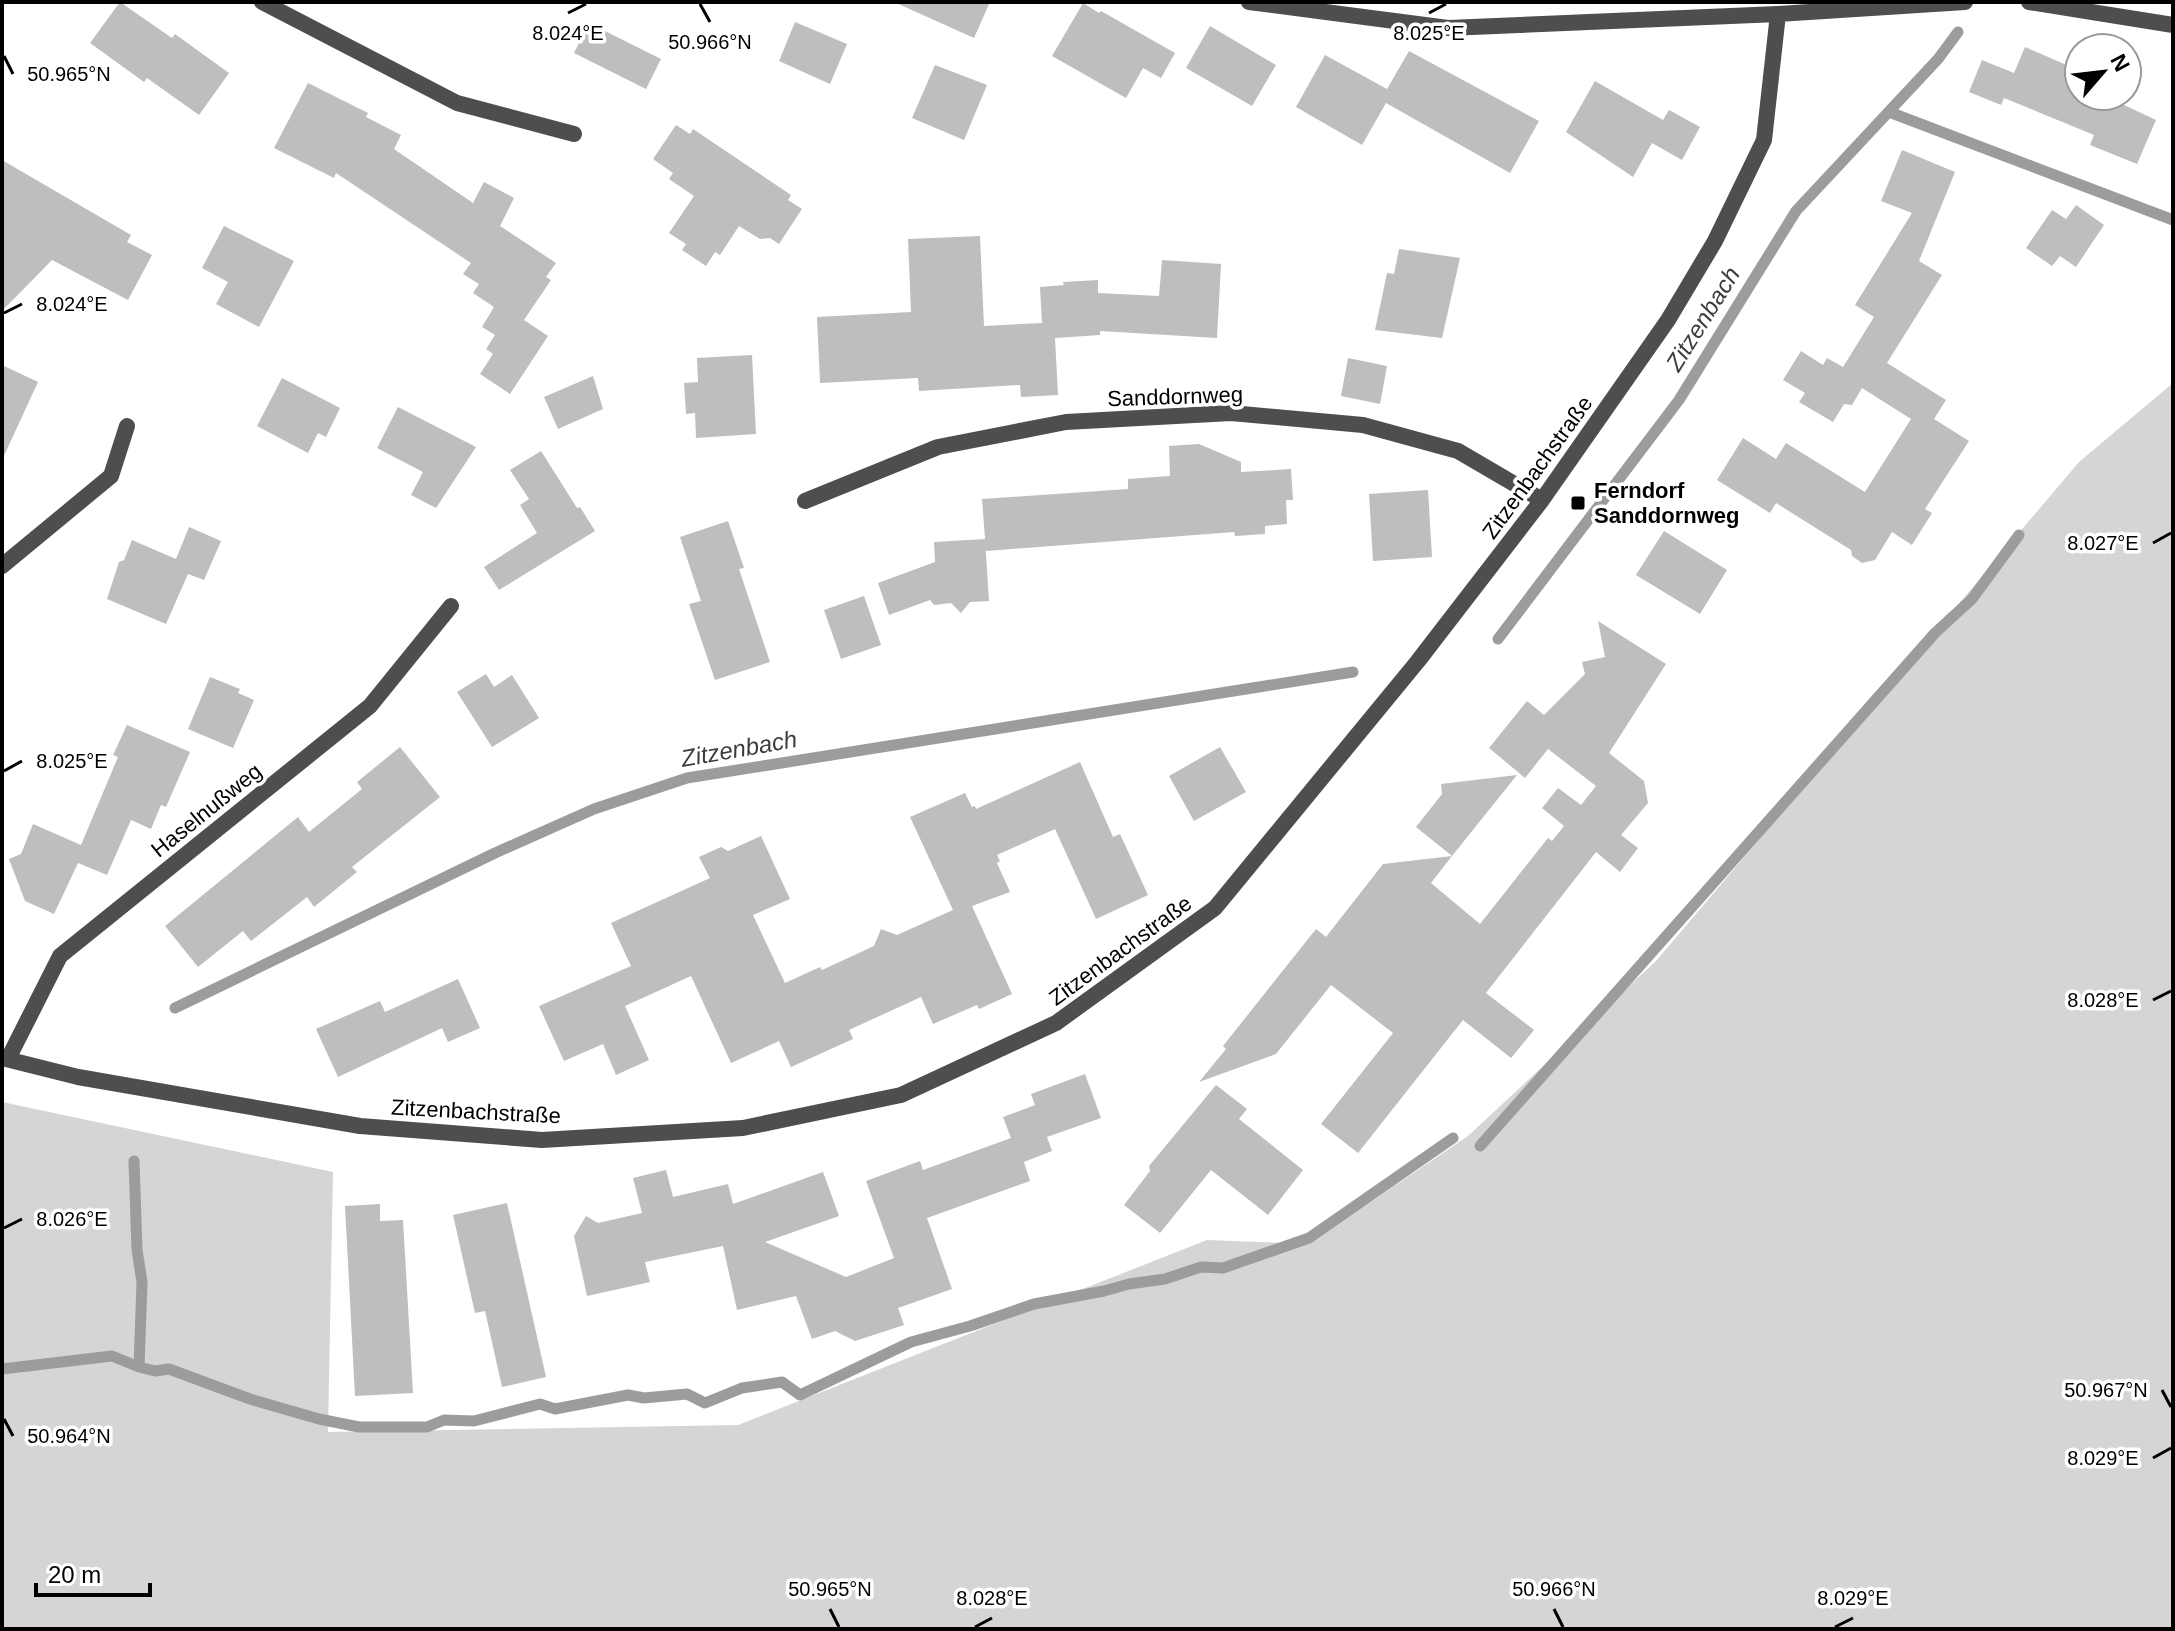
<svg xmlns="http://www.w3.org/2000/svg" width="2175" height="1631" viewBox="0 0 2175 1631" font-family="Arial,sans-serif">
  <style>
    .green { fill: #d5d5d5 }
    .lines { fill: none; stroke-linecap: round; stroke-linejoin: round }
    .stream { stroke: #9c9c9c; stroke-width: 11 }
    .building { fill: #bebebe }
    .minor { stroke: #4e4e4e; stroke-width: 16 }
    .ticks { fill: none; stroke: #000; stroke-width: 3 }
    .poi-dot { fill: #000; stroke: #fff; stroke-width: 3 }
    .labels { text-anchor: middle; stroke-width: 7; stroke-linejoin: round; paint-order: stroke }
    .street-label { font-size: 22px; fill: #000; stroke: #fff }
    .poi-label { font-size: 22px; font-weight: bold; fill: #000; stroke: #fff; text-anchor: start }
    .water-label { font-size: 24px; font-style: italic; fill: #3d3d3d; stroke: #fff }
    .ticks-label { font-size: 20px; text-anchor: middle; fill: #000; stroke: #fff; stroke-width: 7; stroke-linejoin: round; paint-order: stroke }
  </style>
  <rect width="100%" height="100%" fill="#fff"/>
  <!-- green -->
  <path class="green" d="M2173 383V1629H2V1102L333 1172 328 1432 738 1425 1207 1240 1309 1244 1468 1136 1656 961 2079 462Z"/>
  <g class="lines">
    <!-- stream -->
    <path class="stream" d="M1889 112 2173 220
      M1498 639 1679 400 1796 211 1938 59 1958 32
      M175 1008 495 853 594 809 687 778 1353 672
      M1480 1146 1935 633 1972 599 2019 535
      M139 1367 155 1371 169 1369 250 1399 319 1419 359 1427H427L444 1420 474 1421 540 1404 555 1409 628 1395 644 1398 687 1394 705 1403 742 1388 782 1382 800 1395 911 1342 970 1326 1034 1304 1104 1291 1129 1284 1165 1279 1201 1267 1223 1268 1309 1238 1453 1138
      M2 1369 112 1356 139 1367 142 1282 137 1250 134 1161"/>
  </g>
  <!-- building -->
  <path class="building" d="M120 2 172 38 175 34 229 73 199 115 147 78 144 82 90 43Z
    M894 2H990L974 38Z
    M1083 3 1099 13 1101 11 1175 53 1161 78 1143 68 1126 98 1052 56Z
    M795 22 847 44 830 84 779 61Z
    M589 23 661 59 646 89 574 53Z
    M1210 26 1276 65 1252 106 1186 68Z
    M2025 47 2078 70 2072 83 2079 85V96H2105L2156 120 2137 164 2090 145 2094 135 2004 98 2007 91 2001 105 1969 92 1982 60 2014 73Z
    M1409 51 1539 121 1510 173 1386 103 1362 145 1296 107 1325 55 1387 89Z
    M935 65 987 85 964 140 912 118Z
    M1595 81 1663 120 1669 110 1700 127 1682 160 1652 143 1633 177 1566 132Z
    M308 83 368 113 366 117 401 135 394 149 473 203 484 182 514 198 500 226 556 263 546 277 551 280 524 320 548 336 510 394 480 374 493 354 486 349 495 335 482 327 494 307 473 293 479 284 463 274 471 263 336 173 334 178 274 148Z
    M676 125 690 134 693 129 791 195 788 200 802 209 779 244 770 238 760 239 739 226 720 255 715 252 706 266 682 250 686 244 669 233 694 196 669 179 673 173 653 159Z
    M1902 150 1955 172 1919 261 1942 275 1887 363 1946 400 1934 419 1969 441 1925 509 1932 513 1912 545 1892 532 1875 560 1862 563 1852 556 1851 550 1776 503 1770 513 1717 480 1743 438 1776 459 1786 443 1865 492 1911 419 1862 388 1852 405 1844 404 1833 422 1799 402 1805 393 1783 380 1801 351 1823 365 1827 358 1843 367 1874 317 1855 305 1912 213 1881 201Z
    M2 160 131 235 127 242 152 255 128 300 52 260 2 311Z
    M2076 205 2104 225 2076 267 2060 256 2052 266 2026 248 2052 210 2066 219Z
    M224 226 294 261 259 327 216 304 228 282 202 268Z
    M980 236 984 326 1042 323 1040 287 1064 285 1063 282 1098 280V293L1159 296 1162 260 1221 264 1217 338 1100 331V335L1055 338 1058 395 1021 397 1020 385 919 391 918 378 820 383 817 317 911 312 908 239Z
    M1399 249 1460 258 1442 338 1375 330 1387 273 1394 274Z
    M752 355 756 434 696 438 695 413 686 414 684 383 698 382 697 358Z
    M1348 358 1387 366 1380 404 1341 396Z
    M2 365 38 382 2 460Z
    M593 376 603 409 558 429 544 397Z
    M282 378 340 408 326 437 318 433 308 453 257 426Z
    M398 407 476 447 436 508 411 495 423 472 377 448Z
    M1199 444 1241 462V472L1291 469 1293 500H1286L1287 524 1265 526V534L1235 536 1234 532 986 551 982 499 1128 489V479L1170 476 1169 446Z
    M541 451 577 508 580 507 595 531 499 590 484 567 537 533 520 505 529 499 510 470Z
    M1428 490 1432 557 1373 561 1369 494Z
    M728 521 744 568 739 569 770 662 715 680 689 604 701 601 680 537Z
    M189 527 221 541 204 580 188 574 166 624 107 599 119 562 124 560 132 540 176 559Z
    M1664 531 1727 570 1700 614 1636 575Z
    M985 539 989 601 970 602 961 613 951 603 934 605 930 600 889 615 878 583 935 562 934 542Z
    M864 596 881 645 841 659 824 610Z
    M1598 621 1666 664 1609 753 1644 781 1648 803 1621 835 1638 848 1620 872 1596 852 1486 993 1534 1030 1511 1058 1463 1020 1358 1153 1321 1124 1393 1033 1331 985 1276 1054 1199 1082 1226 1049 1223 1046 1316 929 1326 937 1383 864 1452 856 1431 883 1480 924 1548 838 1552 841 1564 826 1542 808 1558 788 1581 805 1596 786 1548 749 1525 778 1489 748 1527 701 1544 715 1585 674 1582 662 1605 657Z
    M486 674 494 687 512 675 539 718 492 747 457 692Z
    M210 677 240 689 238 693 254 700 233 748 188 729Z
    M127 725 190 752 166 807 161 805 151 829 131 820 107 875 78 863 54 914 25 901 9 859 21 854 33 824 81 845 118 757 113 755Z
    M400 747 440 797 352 867 357 872 314 907 307 897 251 941 243 931 198 967 165 926 298 817 309 832 362 789 357 782Z
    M1220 747 1246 792 1194 821 1169 776Z
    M1080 762 1113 837 1120 834 1148 895 1096 919 1055 829 997 855 1000 861 997 863 1010 892 972 906 1012 994 979 1009 977 1005 933 1024 921 997 849 1030 853 1039 791 1067 779 1041 731 1063 691 976 625 1006 649 1060 616 1075 603 1044 564 1061 539 1006 631 966 611 923 710 878 699 857 721 847 728 851 761 836 790 899 753 915 785 983 820 967 822 970 874 946 881 929 897 935 953 910 910 817 965 793 972 807 975 806 976 809Z
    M1517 775 1452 856 1416 827 1442 794 1441 784Z
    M458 979 480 1028 448 1042 442 1028 338 1077 316 1029 380 1001 385 1012Z
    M1085 1074 1101 1118 1047 1137 1052 1151 1024 1162 1030 1181 927 1218 952 1289 898 1308 904 1325 855 1341 835 1331 812 1339 796 1296 737 1310 723 1246 645 1262 650 1282 587 1296 574 1236 586 1216 598 1223 642 1213 633 1178 666 1170 673 1197 728 1184 733 1204 823 1172 839 1216 765 1242 846 1277 894 1258 866 1181 920 1161 923 1170 1011 1138 1003 1117 1035 1105 1031 1094Z
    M1216 1085 1247 1109 1239 1119 1303 1170 1268 1215 1211 1170 1160 1233 1124 1205 1150 1171 1149 1166Z
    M507 1203 546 1377 502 1387 485 1311 475 1313 453 1215Z
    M380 1204V1221L403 1220 413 1393 355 1396 345 1206Z"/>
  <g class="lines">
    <!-- minor -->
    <path class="minor" d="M262 2 457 103 574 134
      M1249 2 1448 28 1778 14 1965 2
      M2029 2 2173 25
      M805 501 938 447 1066 422 1231 413 1363 425 1458 451 1542 500
      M2 566 111 476 127 426
      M2 1058 78 1077 360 1126 542 1140 743 1128 901 1095 1056 1023 1215 908 1418 661 1542 500 1668 320 1715 241 1764 140 1778 14
      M8 1059 60 956 370 706 451 606"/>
  </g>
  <!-- ticks -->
  <path class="ticks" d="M700 4 710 22M568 13 586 4M1429 13 1446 4M4 56 13 74M4 313 22 304M2153 543 2171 533M4 771 22 761M2153 1000 2171 991M4 1228 22 1219M2162 1390 2171 1407M4 1419 13 1436M2153 1458 2171 1448M830 1609 839 1627M1554 1609 1563 1627M975 1627 992 1618M1835 1627 1853 1618"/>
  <!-- markers -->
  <rect class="poi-dot" x="1570" y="495" width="16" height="16" rx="4"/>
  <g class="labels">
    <!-- street labels -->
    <g class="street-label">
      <text transform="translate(1175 396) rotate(-2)" y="8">Sanddornweg</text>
      <text transform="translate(1537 467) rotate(-54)" y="8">Zitzenbachstraße</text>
      <text transform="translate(206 810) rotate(-39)" y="8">Haselnußweg</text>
      <text transform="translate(1120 950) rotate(-36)" y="8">Zitzenbachstraße</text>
      <text transform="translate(476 1111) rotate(3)" y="8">Zitzenbachstraße</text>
    </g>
    <!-- poi labels -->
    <g class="poi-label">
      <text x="1594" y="498">Ferndorf<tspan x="1594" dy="25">Sanddornweg</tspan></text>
    </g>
    <!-- water labels -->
    <g class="water-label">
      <text transform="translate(1703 319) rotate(-58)" y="8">Zitzenbach</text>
      <text transform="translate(739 749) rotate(-10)" y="8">Zitzenbach</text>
    </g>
  </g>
  <g class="ticks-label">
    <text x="568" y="40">8.024°E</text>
    <text x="1429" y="40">8.025°E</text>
    <text x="710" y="49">50.966°N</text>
    <text x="69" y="81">50.965°N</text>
    <text x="72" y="311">8.024°E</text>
    <text x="2103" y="550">8.027°E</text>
    <text x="72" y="768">8.025°E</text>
    <text x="2103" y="1007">8.028°E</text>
    <text x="72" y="1226">8.026°E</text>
    <text x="2106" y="1397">50.967°N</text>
    <text x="69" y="1443">50.964°N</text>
    <text x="2103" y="1465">8.029°E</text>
    <text x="830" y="1596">50.965°N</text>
    <text x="1554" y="1596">50.966°N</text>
    <text x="992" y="1605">8.028°E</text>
    <text x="1853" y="1605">8.029°E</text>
  </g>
  <!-- border -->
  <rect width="2175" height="1631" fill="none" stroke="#000000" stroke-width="8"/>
  <!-- north arrow -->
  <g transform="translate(2103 72) rotate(62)"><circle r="38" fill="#ffffff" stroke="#999999" stroke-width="2"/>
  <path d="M0-6L14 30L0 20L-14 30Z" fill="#000000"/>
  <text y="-12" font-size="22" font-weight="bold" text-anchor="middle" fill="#000000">N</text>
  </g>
  <!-- scale -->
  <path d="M36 1583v12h114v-12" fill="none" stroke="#000000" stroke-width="4"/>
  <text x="48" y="1583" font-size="24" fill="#000000" stroke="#ffffff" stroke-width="6" paint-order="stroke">20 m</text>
</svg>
